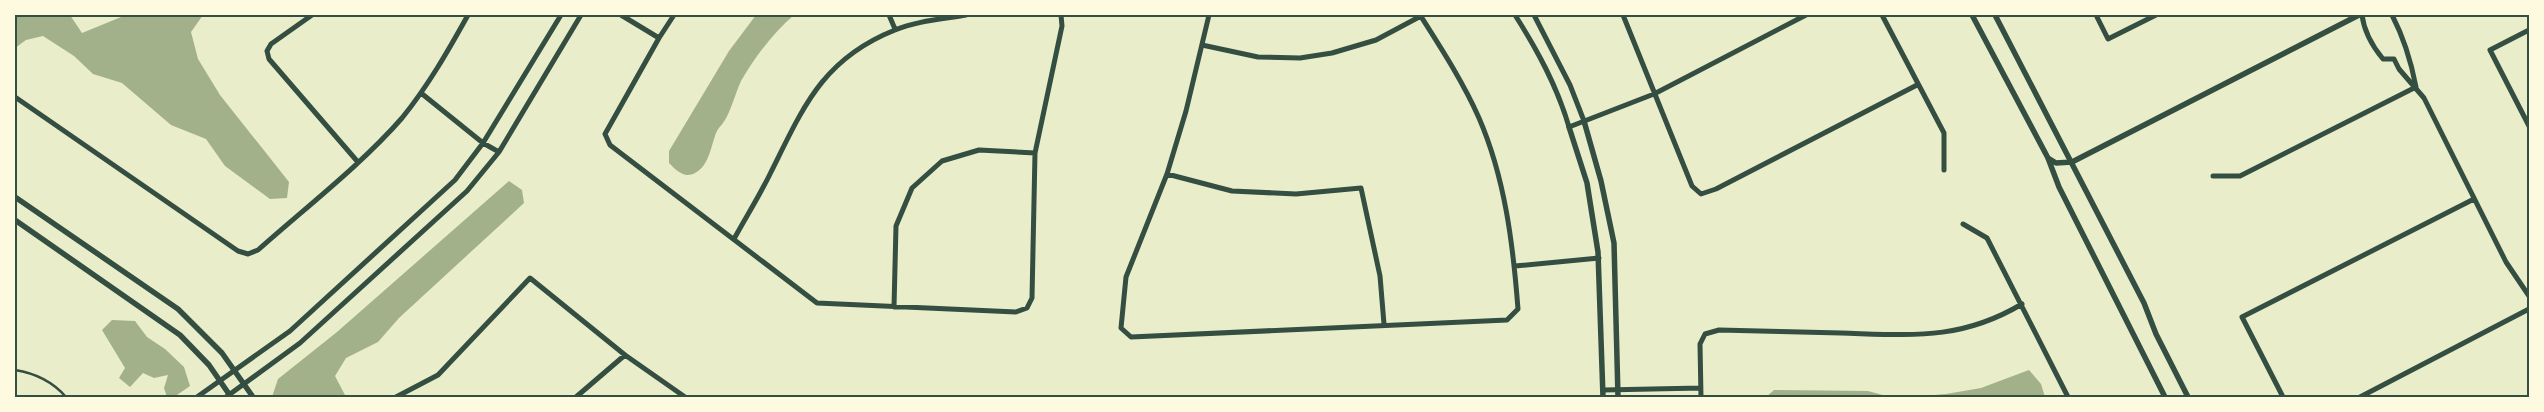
<svg xmlns="http://www.w3.org/2000/svg" width="2544" height="412" viewBox="0 0 2544 412" font-family="Ubuntu,sans-serif">
  <style>
    .water { fill: #a3b18a }
    .lines { fill: none; stroke-linecap: round; stroke-linejoin: round }
    .service { stroke: #344e41; stroke-width: 2.5 }
    .minor { stroke: #344e41; stroke-width: 5 }
    .tertiary { stroke: #344e41; stroke-width: 5.5 }
    .neatline { fill: none; stroke: #344e41; stroke-width: 2 }
  </style>
  <rect width="100%" height="100%" fill="#e9edc9"/>
  <!-- water -->
  <path class="water" d="M15 15H70L82 33 126 15H203L191 32 198 59 220 95 289 182 287 198 270 199 225 166 206 139 171 125 122 83 93 74 74 56 43 36 26 40 15 48Z
    M756 15H794C773 33 755 57 741 81 735 94 732 108 725 120 722 125 718 128 716 133 711 146 709 166 695 173 684 179 676 170 669 163V151L729 51Z
    M509 181 522 190 524 203 399 318 378 342 346 358 335 376 346 397H272L278 379 337 332Z
    M112 320 135 321 147 337 165 349 184 367 190 386 174 397H167L164 388 168 375 154 378 143 373 130 387 119 378 125 368 102 330Z
    M2029 370 2041 384 2045 397H1911L1946 394 1981 388Z
    M1774 390 1868 391 1890 397H1766Z"/>
  <g class="lines">
    <!-- service -->
    <path class="service" d="M15 370C34 373 53 382 66 397"/>
    <!-- minor -->
    <path class="minor" d="M312 15 271 44 267 51 269 59 357 161
      M621 15 659 38
      M674 15 659 38 605 134 610 145 817 303 1016 312 1027 308 1032 298 1035 153 1062 26 1061 15
      M889 15 895 29
      M1209 15 1186 111 1167 174 1126 277 1121 328 1131 337 1507 320 1518 309C1513 244 1505 178 1479 118 1463 82 1441 48 1420 15
      M1515 15C1538 51 1557 86 1569 127L1654 94 1806 15
      M1534 15 1570 85 1584 121
      M1623 15 1692 186 1701 194 1716 189 1917 85
      M1882 15 1944 133V170
      M2096 15 2108 39 2156 15
      M2362 15C2364 31 2373 47 2383 59H2394L2399 69 2424 98 2506 262 2529 296
      M2392 15C2404 38 2411 61 2416 87
      M2529 30 2490 50 2529 126
      M1202 45 1258 57 1300 58 1332 53 1376 40 1421 16
      M421 93 483 143 499 152
      M15 97 238 251 248 254 258 250C305 208 361 165 402 118 428 86 448 51 468 15
      M1167 174 1232 191 1296 194 1361 188 1380 276 1384 324
      M2213 176H2240L2416 87
      M1963 224 1987 238 2068 397
      M734 239C746 217 760 195 771 172 803 108 822 59 895 30 916 21 943 19 966 15
      M1515 266 1599 258
      M894 307 896 226 912 188 942 161 979 150 1035 153
      M1603 390 1701 388
      M197 397 290 331 455 180 483 143 561 15
      M226 397 300 343 467 191 499 152 581 15
      M396 397 438 375 530 278 625 355 685 397
      M576 397 625 355
      M1701 397 1700 344 1705 334 1719 330C1760 331 1800 332 1841 333 1910 335 1960 341 2022 304
      M2283 397 2242 317 2474 199
      M2360 397 2529 309"/>
    <!-- tertiary -->
    <path class="tertiary" d="M1972 15 2048 158 2059 187 2165 397
      M1995 15 2144 303 2156 334 2188 397
      M1584 121 1601 181 1614 243 1618 397
      M1569 127 1587 183 1598 252 1603 397
      M2048 158 2056 163 2072 162 2359 15
      M15 197 178 309 222 353 253 397
      M15 220 180 335 209 365 231 397"/>
  </g>
  <!-- border -->
  <rect width="2544" height="412" fill="none" stroke="#fefae0" stroke-width="32"/>
  <rect x="16" y="16" width="2512" height="380" class="neatline"/>
</svg>
